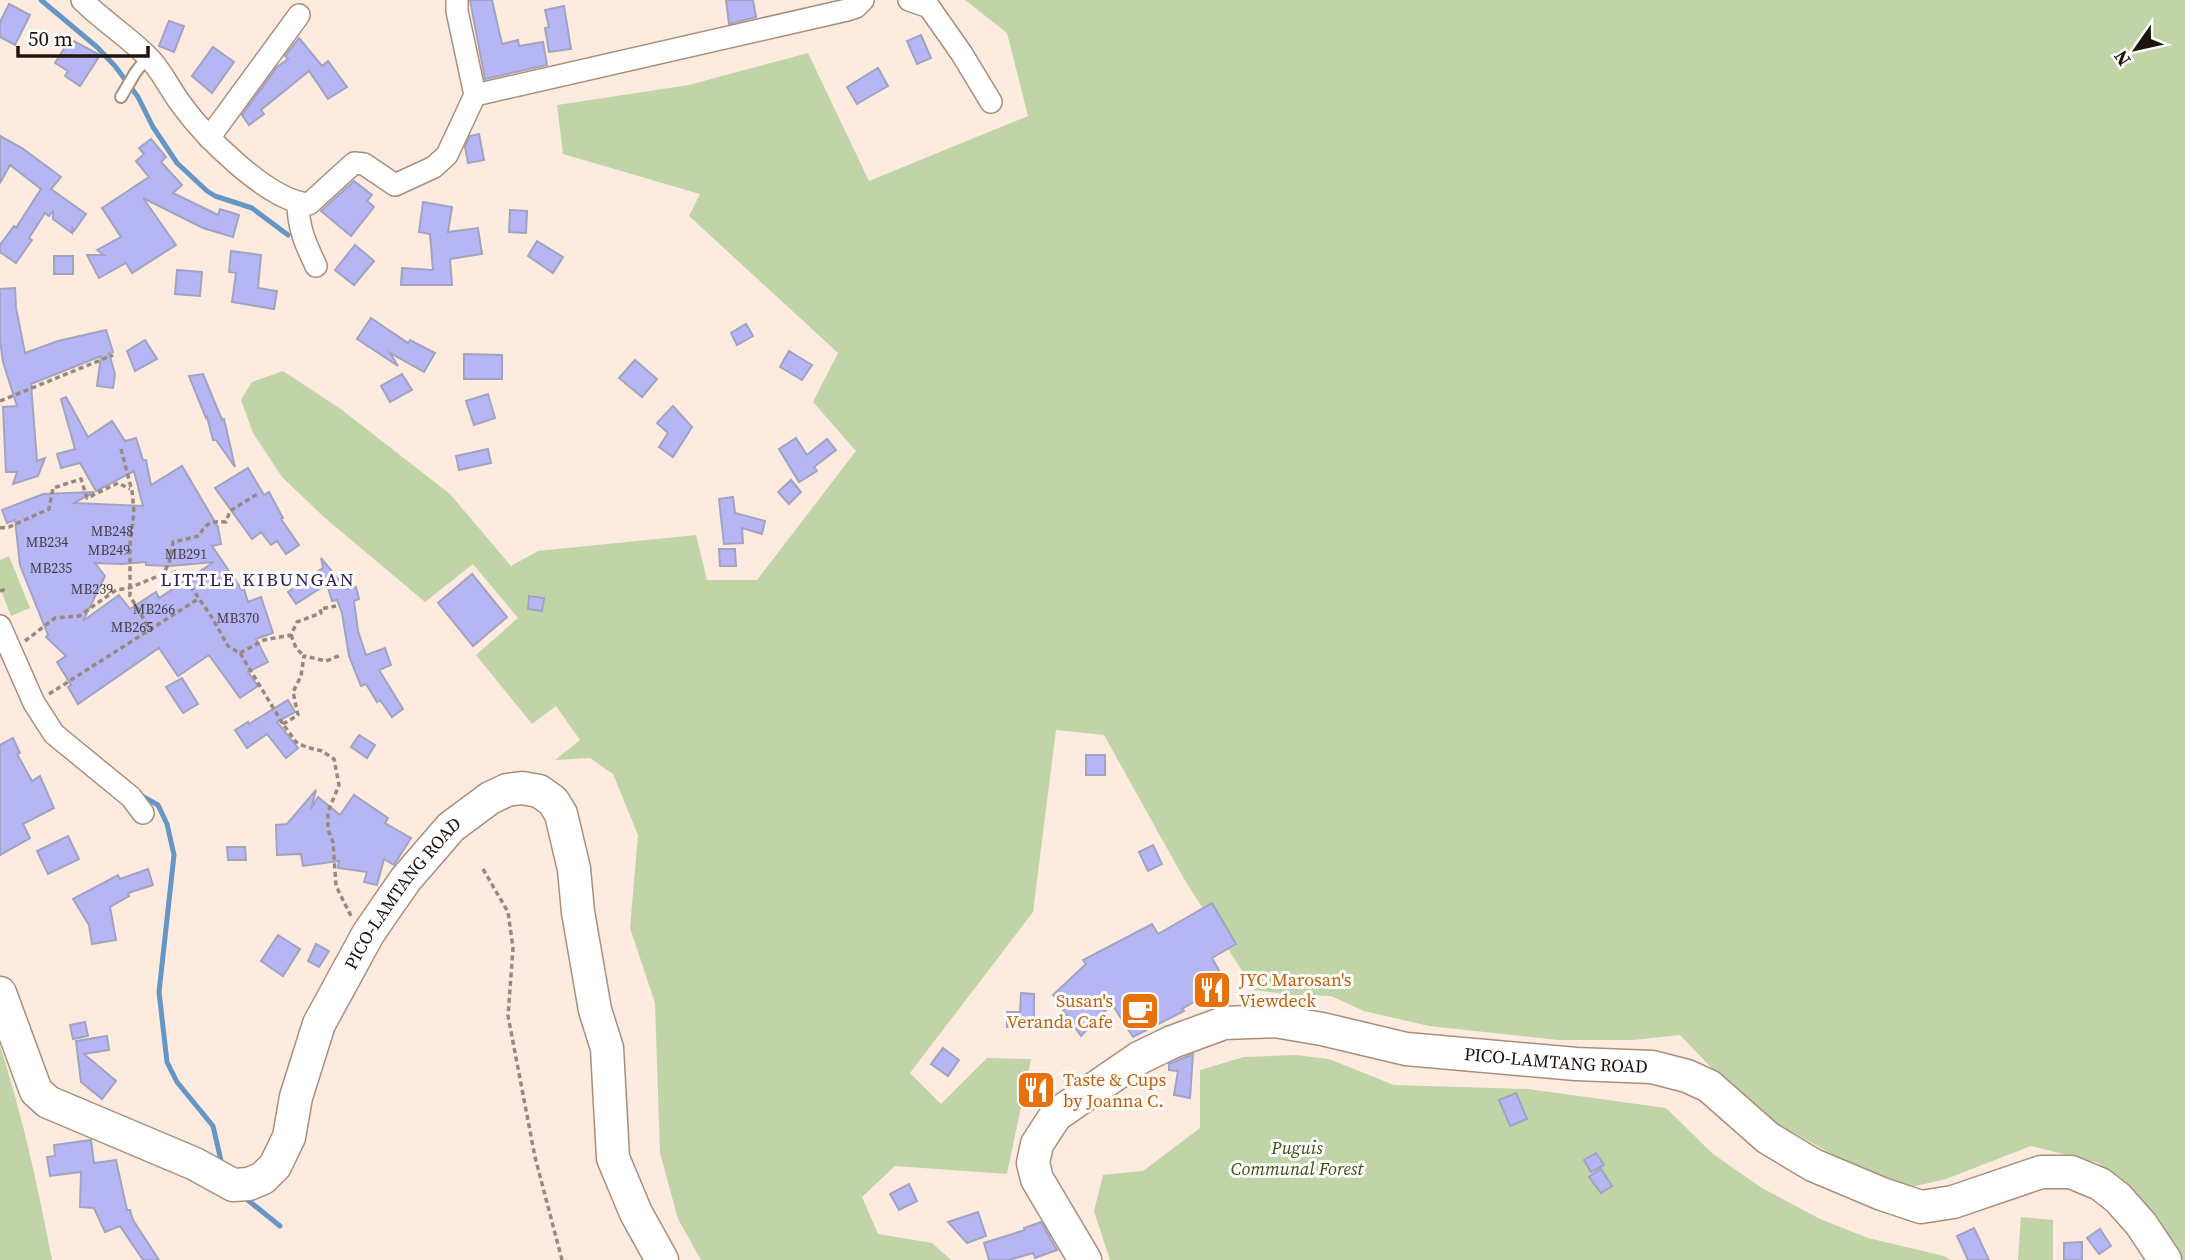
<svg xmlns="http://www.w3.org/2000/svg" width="2185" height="1260" viewBox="0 0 2185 1260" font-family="'Source Serif 4',serif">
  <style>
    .green { fill: #c1d4a7 }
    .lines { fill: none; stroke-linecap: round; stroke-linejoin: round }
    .stream { stroke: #6596c5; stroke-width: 5 }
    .building { fill: #b6b6f5; stroke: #a1a3c0; stroke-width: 2; fill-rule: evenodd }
    .service-casing { stroke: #a98e7b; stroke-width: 14 }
    .minor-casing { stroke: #a98e7b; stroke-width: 24 }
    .primary-casing { stroke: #a98e7b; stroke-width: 35 }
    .path { stroke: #97897f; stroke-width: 3.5; stroke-dasharray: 5 3.5; stroke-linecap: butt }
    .service { stroke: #fff; stroke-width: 10 }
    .minor { stroke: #fff; stroke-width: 21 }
    .primary { stroke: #fff; stroke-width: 32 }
    .labels { text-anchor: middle; stroke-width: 6; stroke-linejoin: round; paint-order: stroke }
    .number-label { font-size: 14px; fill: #443c47 }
    .street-label { font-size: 18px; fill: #1e140d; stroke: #fcfcfc }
    .food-label { font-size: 18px; fill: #c56008; stroke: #fcfcfc; text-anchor: start }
    .park-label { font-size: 18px; font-style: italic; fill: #3b510d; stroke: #fcfcfc }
    .neighbourhood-label { font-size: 19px; letter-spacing: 2px; fill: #2d1e58; stroke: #fcfcfc }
  </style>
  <rect width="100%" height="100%" fill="#fdebdf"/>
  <!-- green -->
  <path class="green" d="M965 0H2185V1260H2175L2162 1235 2099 1163 2031 1146 1946 1179 1907 1188 1861 1170 1751 1109 1680 1035 1633 1040H1558L1429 1026 1364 1011 1331 996 1294 995 1254 990 1183 877 1104 735 1056 730 1033 912 910 1073 941 1104 987 1058 1031 1059 1007 1174 895 1166 862 1197 878 1234 932 1243 951 1260H701L678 1219 660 1153 655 1003 630 928 638 835 613 774 590 758 555 760 580 740 556 706 532 724 476 655 518 618 473 564 425 602 325 518 282 477 253 433 241 400 252 382 283 371 342 410 450 494 511 566 538 551 696 535 707 580H757L856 451 813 402 838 353 689 216 700 194 563 154 557 105 689 85 808 53 869 181 1028 116 1007 33Z
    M9 556 30 608 11 616 0 588V560Z
    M0 1046C23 1117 38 1187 52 1260H0Z
    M1296 1055 1329 1059 1394 1085 1528 1089 1666 1108 1713 1154 1762 1188 1820 1219 1868 1238 1944 1256 1951 1260H1110L1094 1211 1103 1175 1143 1171 1200 1128V1070L1244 1057Z
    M2021 1217 2053 1220V1260H2018Z"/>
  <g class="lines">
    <!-- stream -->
    <path class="stream" d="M41 0 97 47 115 66 138 97 153 127 177 163 207 191 215 196 252 208 288 235
      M140 795 158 805 167 824 174 855 159 992 167 1062 177 1082 213 1126 222 1165
      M244 1197 280 1226"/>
  </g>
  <!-- building -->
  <path class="building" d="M470 0H492L502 44 518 40 519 46 543 42 547 65 485 79Z
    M726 0H753L756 17 729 24Z
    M9 4 30 15 15 45 0 37V22Z
    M564 6 571 49 549 52 545 28 549 27 545 10Z
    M169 21 184 26 174 52 159 46Z
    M921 35 931 58 917 64 907 41Z
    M299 38 322 66 328 61 347 87 328 99 309 71 261 110 264 114 249 125 242 115 277 67 288 59 285 56Z
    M70 39 100 55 80 86 65 76 68 71 55 63Z
    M213 47 234 62 212 93 192 76Z
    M878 68 888 86 857 104 847 87Z
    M479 134 484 160 468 163 465 147 470 136Z
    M0 136 22 148 61 177 51 189 86 214 74 231 72 227V233L53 219V211L49 216 45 213 29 238 32 240 16 263 0 252V245L14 226 16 228 41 189 10 165 0 183Z
    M151 139 166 157 161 162 182 185 173 193 218 215 220 209 239 215 233 237 203 228 143 198 176 245 132 273 126 263 99 278 87 255H104L97 250 121 237 102 208 149 177 136 161 144 154 139 148Z
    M354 181 372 195 367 201 374 207 351 236 321 211Z
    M423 202 452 207 448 232 478 228 482 254 450 259 452 285H401L402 268 433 270 430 234 419 232Z
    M510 210 527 211 526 233 509 232Z
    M537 241 563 257 553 273 528 256Z
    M355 245 374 261 354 285 335 270Z
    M231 251 261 255 258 288 277 291 274 309 232 302 236 273 229 272Z
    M54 256H73V274H54Z
    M177 270 202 272 200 296 175 294Z
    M15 288 16 308 25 353 58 341 106 330 113 352 109 353 115 374 113 388 97 386 101 356 31 384 37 461 45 458 38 476 13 484 17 472H6L3 407 17 406 3 362 0 340V289Z
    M371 318 408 343 410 340 435 353 424 372 390 353 398 366 357 339Z
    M746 324 753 336 737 345 731 333Z
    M145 340 157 359 135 371 127 351Z
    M789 351 812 365 802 380 780 367Z
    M464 354 502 355V379H464Z
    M635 360 657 379 642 397 619 378Z
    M203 374 222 420 224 419 235 467 216 440H213L207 417 206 418 189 376Z
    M402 374 412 390 390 402 381 386Z
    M488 394 495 418 474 425 466 401Z
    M66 397 88 437 112 421 125 441 136 438 143 460H146L151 485 182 466 218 527 221 544 212 546 242 590 244 589 248 602 261 597 273 633 256 639 268 662 248 672 258 686 240 698 209 655 178 676 159 648 78 704 68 687 71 685 57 662 66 656 46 637 48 635 20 565 15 520 7 523 2 510 43 494 94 492 74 503 143 506 134 471 96 491 80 463 61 468 57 454 75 449 61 399ZM146 562V565L170 566 214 562 159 598 156 592 130 609 119 595 83 621 105 576 95 563 122 564Z
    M673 406 692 427 673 457 659 447 668 433 657 423Z
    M796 438 807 455 827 439 836 450 814 467 817 471 799 482 779 449Z
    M488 449 491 463 459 470 456 456Z
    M248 468 264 495 269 492 283 518 281 519 299 545 286 554 277 541 271 545 261 532 252 539 215 488Z
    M791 480 801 492 789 504 778 492Z
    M733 497 735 513 765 521 762 534 742 528 743 543 724 544 719 499Z
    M719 549H735L736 566H720Z
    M321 558 346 589 356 587 359 599 354 601 358 631 366 655 385 648 391 665 379 670 403 709 392 717 380 700 377 702 366 684 361 686 349 656 342 613 337 600 332 601 327 584 296 604 288 592 323 568Z
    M472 574 507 617 473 646 438 603Z
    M529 596 544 598 542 611 528 609Z
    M182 678 198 704 183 713 166 687Z
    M288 700 295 712 277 722 298 748 286 758 267 734 247 748 235 730 248 722 249 724Z
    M359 735 375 745 367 758 351 747Z
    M13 738 20 753 17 754 32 781 40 776 54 808 23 824 30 838 0 855V745Z
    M1086 755H1105V775H1086Z
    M316 790 311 809 318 797 340 815 354 795 388 818 385 823 411 838 394 865 384 859 377 885 364 882 367 872 338 868 339 861 303 866 301 854 277 855 276 825 287 824Z
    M68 836 79 859 48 874 37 851Z
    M1153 845 1162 864 1148 871 1139 852Z
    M227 847H245L246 860H228Z
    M148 869 153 885 128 893 129 896 110 907 116 940 92 944 89 925 73 899 118 875 120 879Z
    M1212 903 1236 944 1212 958 1226 983 1182 1009 1184 1011 1133 1037 1112 1004 1081 1036 1063 1010 1065 1008 1053 995 1086 964 1083 960 1152 924 1158 934Z
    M278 935 300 949 283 976 261 961Z
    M316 944 329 951 319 967 308 961Z
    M1021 993 1034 994V1028L1007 1027V1012H1020Z
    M85 1022 88 1036 73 1039 70 1025Z
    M107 1036 109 1050 84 1054 116 1081 102 1099 81 1082 76 1041Z
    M943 1048 959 1060 948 1076 931 1064Z
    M1193 1054 1190 1098 1174 1095 1178 1071 1169 1070V1064Z
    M1516 1093 1527 1119 1510 1126 1499 1100Z
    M91 1140 94 1163 116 1160 127 1210H130L133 1220 159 1260H143L120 1226 105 1232 94 1208 80 1207 81 1172 50 1176 47 1157 55 1156 54 1145Z
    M1596 1153 1604 1165 1591 1172 1584 1160Z
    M1601 1169 1612 1186 1601 1193 1589 1177Z
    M909 1184 917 1201 899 1210 890 1194Z
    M978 1212 986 1236 967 1243 948 1222Z
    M1041 1222 1057 1250 1035 1258 1033 1253 1009 1260H989L984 1243 1025 1230 1024 1228Z
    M1974 1228 1989 1260H1968L1957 1236Z
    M2100 1229 2111 1246 2099 1254 2087 1238Z
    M2082 1242V1260H2064V1243Z"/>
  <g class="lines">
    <!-- service casing -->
    <g class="service-casing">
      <path id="service" d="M121 97 135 73 148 56"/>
    </g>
    <!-- minor casing -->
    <g class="minor-casing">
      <path id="minor" d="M82 0C102 20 127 36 147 56 161 69 169 88 181 104 204 136 268 201 309 204L354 163 364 164 395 185 434 167 447 155 475 95 457 11V0
        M909 0 929 7 962 54 991 102
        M475 95 847 10 856 7 863 0
        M209 138 299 15
        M298 203C298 228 306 245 316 266
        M0 626 34 703 54 734 131 797 143 813"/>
    </g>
    <!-- primary casing -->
    <g class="primary-casing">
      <g id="primary">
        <path id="s1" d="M0 993 36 1091 48 1102 195 1164 233 1185 249 1184 263 1178 275 1166 289 1137 296 1097 319 1024 368 934 383 912 406 879 451 827 490 798 507 790 522 788 539 791 553 801 561 814 574 869 578 912 595 1010 607 1048 613 1158 636 1213 662 1260"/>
        <path id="s2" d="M1085 1260 1037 1179 1033 1163 1037 1144 1056 1115 1139 1058 1172 1042 1224 1023 1275 1021 1322 1029 1406 1049 1576 1064 1652 1067 1687 1076 1709 1086 1768 1138 1813 1165 1882 1194 1921 1207 1953 1202 2041 1172H2071L2100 1184 2118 1198 2141 1224 2165 1260"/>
      </g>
    </g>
    <!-- path -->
    <path class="path" d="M0 401 113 355
      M121 449 132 491 134 512 130 544V596L149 628
      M0 528 9 527 49 509 53 488 81 479 87 498 118 483 130 489
      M163 574 177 572 185 578 211 616 228 646 240 653 283 724 296 742 306 747 322 751 334 759 339 785 328 812V830L333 842 336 886 352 918
      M0 591 6 589
      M291 635 296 648 304 656
      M25 641 55 618 79 616 116 590 129 588 163 574 169 563 173 542 199 536C206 522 212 521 226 522L230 511 259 493
      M240 653 264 640 291 635 297 622 321 613 320 609 336 606
      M49 694 198 599
      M283 724 298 715 293 692 301 676 304 656 326 661 341 655
      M483 869 508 912 513 948 508 1016 535 1157 562 1260"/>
    <!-- service -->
    <use href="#service" class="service"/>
    <!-- minor -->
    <use href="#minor" class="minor"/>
    <!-- primary -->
    <use href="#primary" class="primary"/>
  </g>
  <!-- icons -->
  <defs>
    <g id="restaurant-square" transform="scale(2.0125)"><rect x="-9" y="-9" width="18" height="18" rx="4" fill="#e8710a" stroke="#fcfcfc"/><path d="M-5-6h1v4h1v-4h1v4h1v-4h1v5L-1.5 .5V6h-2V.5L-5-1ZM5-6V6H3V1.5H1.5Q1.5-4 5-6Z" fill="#fff"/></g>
    <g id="cafe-square" transform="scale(2.0125)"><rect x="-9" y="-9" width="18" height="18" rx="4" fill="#e8710a" stroke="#fcfcfc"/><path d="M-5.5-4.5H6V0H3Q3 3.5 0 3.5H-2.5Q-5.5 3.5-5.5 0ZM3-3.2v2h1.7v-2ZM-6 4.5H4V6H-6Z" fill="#fff"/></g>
  </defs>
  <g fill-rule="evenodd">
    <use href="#restaurant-square" x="1212" y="990"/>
    <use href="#cafe-square" x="1140" y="1011"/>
    <use href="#restaurant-square" x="1036" y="1090"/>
  </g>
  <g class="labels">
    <!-- number labels -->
    <g class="number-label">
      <text x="112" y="536">MB248</text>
      <text x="47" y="547">MB234</text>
      <text x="109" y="555">MB249</text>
      <text x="186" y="559">MB291</text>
      <text x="51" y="573">MB235</text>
      <text x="92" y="594">MB239</text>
      <text x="154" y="614">MB266</text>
      <text x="238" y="623">MB370</text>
      <text x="132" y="632">MB265</text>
    </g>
    <!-- street labels -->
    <g class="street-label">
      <text dy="6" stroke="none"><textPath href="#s1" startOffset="677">PICO-LAMTANG ROAD</textPath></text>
      <text dy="6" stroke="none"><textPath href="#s2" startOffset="693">PICO-LAMTANG ROAD</textPath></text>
    </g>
    <!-- food labels -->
    <g class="food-label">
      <text x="1239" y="986">JYC Marosan's<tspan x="1239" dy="21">Viewdeck</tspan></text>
      <text x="1113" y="1007" text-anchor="end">Susan's<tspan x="1113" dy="21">Veranda Cafe</tspan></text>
      <text x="1063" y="1086">Taste &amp; Cups<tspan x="1063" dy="21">by Joanna C.</tspan></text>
    </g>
    <!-- park labels -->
    <g class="park-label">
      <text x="1297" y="1154">Puguis<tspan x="1297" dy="21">Communal Forest</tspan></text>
    </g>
    <!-- neighbourhood labels -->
    <g class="neighbourhood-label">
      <text x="258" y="586">LITTLE KIBUNGAN</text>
    </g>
  </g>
  <!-- north arrow -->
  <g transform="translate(2136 49) rotate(236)" stroke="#fcfcfc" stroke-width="5" paint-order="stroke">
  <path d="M0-5L12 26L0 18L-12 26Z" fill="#1e140d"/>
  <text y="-10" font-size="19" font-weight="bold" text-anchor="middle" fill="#1e140d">N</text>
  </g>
  <!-- scale -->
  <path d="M18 46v10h130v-10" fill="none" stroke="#1e140d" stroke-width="3.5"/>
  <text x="28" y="46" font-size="21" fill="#1e140d" stroke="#fcfcfc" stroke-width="5" paint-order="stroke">50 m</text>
</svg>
